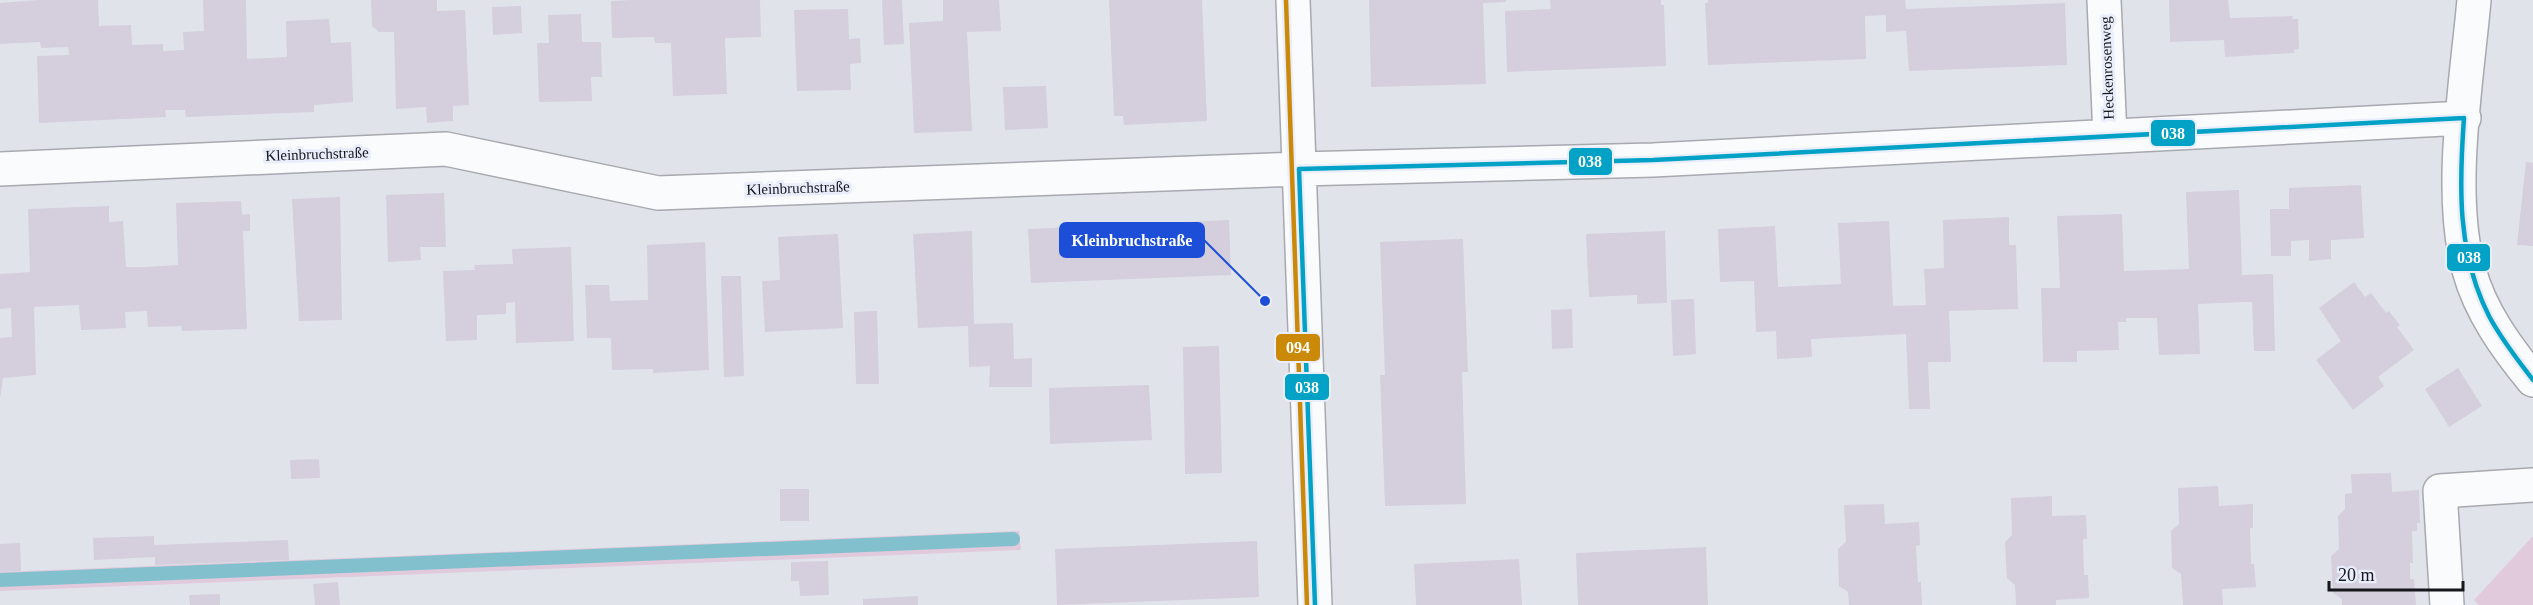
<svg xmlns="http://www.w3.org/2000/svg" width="2533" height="605" viewBox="0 0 2533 605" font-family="'Times New Roman',serif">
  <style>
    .green { fill: #e0cadc }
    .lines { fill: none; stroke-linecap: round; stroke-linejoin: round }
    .stream { stroke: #83c0cd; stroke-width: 14 }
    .building { fill: #d4cedd }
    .minor-casing { stroke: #a7a9af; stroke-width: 36 }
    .minor { stroke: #fafbfc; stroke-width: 33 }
    .bus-1-casing { stroke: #eaedfc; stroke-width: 9 }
    .bus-2-casing { stroke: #eaedfc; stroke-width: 9 }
    .bus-1 { stroke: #01a2c5; stroke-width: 4.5 }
    .bus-2 { stroke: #ca8906; stroke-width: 4.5 }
    .labels { text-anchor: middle; stroke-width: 6; stroke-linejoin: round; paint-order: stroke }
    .street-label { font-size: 15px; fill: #16171c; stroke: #eaedfc }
    .leader { fill: none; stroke: #1d4ed8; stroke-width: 2 }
    .callout-dot { fill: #1d4ed8; stroke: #eaedfc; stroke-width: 2 }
    .callout { fill: #1d4ed8; stroke: #1d4ed8; stroke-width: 2 }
    .callout-label { font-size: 16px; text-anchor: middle; font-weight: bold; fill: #fff }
    .line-badge { stroke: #eaedfc; stroke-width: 2 }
    .badge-label { font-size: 16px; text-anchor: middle; font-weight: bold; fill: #fff }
  </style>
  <rect width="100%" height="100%" fill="#e1e3eb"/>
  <!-- green -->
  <path class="green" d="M1019 531 1021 550 0 591V572Z
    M2533 536V605H2479L2474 600Z"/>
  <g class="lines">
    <!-- stream -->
    <path class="stream" d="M0 580 1013 539"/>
  </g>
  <!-- building -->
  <path class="building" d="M39 0H98L99 26 131 25 132 45 163 44V51L184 50 183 32 204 31 203 0H246L247 59 287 57 286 21 329 19 331 43 351 42 353 102 314 105V112L186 117 185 110H165L166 117 39 123 37 56 69 55 68 47 41 48 40 42 0 44V3Z
    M371 0H437V11L465 10 469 105 453 106V121L427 123 426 107 396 109 394 32H379L372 26Z
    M632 0H760L761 37 725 38 727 94 673 96 671 43H655L654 37 612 38 611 1Z
    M882 0H902L904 44 884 45Z
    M943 0H999L1001 31 967 32 972 131 914 133 909 23 943 21Z
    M1109 0H1202L1207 121 1124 125 1123 116H1114Z
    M1369 0H1506V2L1483 3 1486 84 1371 87Z
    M1550 0H1661V5H1664L1666 66 1507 72 1505 11 1551 9Z
    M1708 0H1905L1906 9 2065 3 2067 65 1909 71 1906 31 1886 32V15L1865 16 1866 59 1708 65 1705 3H1708Z
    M2169 0H2228L2230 18 2293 16 2292 19H2298L2299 49 2294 50V53L2225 57 2224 40 2170 42Z
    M521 6 522 33 493 35 492 7Z
    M848 9 849 39 860 38 861 63 850 64 851 90 797 91 794 10Z
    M581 14 582 42H601L602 77H591L592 101 539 102 537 43H549L548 15Z
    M1046 86 1048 128 1005 130 1003 87Z
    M2526 162 2533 163V246L2517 245Z
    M2361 185 2364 238 2331 240V259L2309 261V240L2291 241V256H2271L2270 209H2289V188Z
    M2239 190 2242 275 2273 274 2275 351H2254L2252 302H2242L2198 304 2200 354 2159 355 2157 318H2126V322H2118L2119 350 2077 351V362H2043L2041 288H2060L2057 216 2122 214 2124 271 2189 269 2186 192Z
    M444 193 446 247H420L421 260 388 262 386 195Z
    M340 197 342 320 299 321 292 199Z
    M241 201 242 215 250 214V231H243L247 329 182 331 181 326 148 327 147 311 125 312 126 328 81 330 79 305 34 307 36 375 3 378 0 399V338L12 337 11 308 0 309V274L30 272 28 209 109 206V222L123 221 126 267H145L178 265 176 203Z
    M2009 217V245H2016L2018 309 1949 311 1951 362H1928L1930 409H1909L1906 334 1811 339 1812 357 1777 359 1776 331 1756 332 1754 281 1720 282 1718 229 1775 226 1778 287 1841 284 1838 223 1889 221 1893 306 1926 305 1924 269 1944 268 1943 220Z
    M1229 220 1231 275 1031 283 1028 229Z
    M972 231 974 324 1013 323 1014 359 1032 358V387H989L990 366 969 367 968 326 918 328 913 234Z
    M1665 231 1667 303 1637 304V295L1589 297 1586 234Z
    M838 234 843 328 765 332 762 281 780 280 778 237Z
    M1463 239 1468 372H1462L1466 504 1385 506 1380 375H1385L1380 242Z
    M705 242 709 370 653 373V369L612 370 611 338H587L585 285H609L610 301 648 300 647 245Z
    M571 247 574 341 516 343 515 302 506 303V314L477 315V340L446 341 443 271 475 270 474 265 513 264 512 249Z
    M721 276H741L744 376 724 377Z
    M2354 282 2365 297 2371 293 2386 313 2389 311 2400 325 2397 327 2414 350 2378 377 2384 386 2353 410 2316 360 2341 341 2319 308Z
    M1694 299 1696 354 1673 356 1671 300Z
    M1572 309 1573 348 1552 349 1551 310Z
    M877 311 879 384H856L854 312Z
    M1219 346 1222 473 1185 474 1183 347Z
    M2458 368 2482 406 2449 427 2425 389Z
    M1149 385 1152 440 1050 444 1049 388Z
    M319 459 320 478 291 479 290 460Z
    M2391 473 2392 492 2419 490 2420 523H2417V531H2412L2413 563H2410V579H2414L2416 605H2342V599L2333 593 2331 556 2339 549 2338 516 2345 509V494L2352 493 2351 474Z
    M2218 486 2219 506 2253 504V528H2250L2251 564H2254L2256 587 2222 589 2223 605H2183L2181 574 2172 568 2171 531 2179 524 2178 488Z
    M780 489H809V521H780Z
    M2052 496V516L2086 515 2087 539H2083L2084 575H2088L2089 598 2056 600V605H2016L2015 585 2007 578 2005 542 2012 535 2011 498Z
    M1884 504 1885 524 1919 522 1920 545 1916 546 1918 582H1921L1922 605H1849L1848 592 1839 586 1838 549 1846 542 1844 505Z
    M154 536V545L288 540 289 560 155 565V557L94 560 93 538Z
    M1257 541 1259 597 1057 605 1055 549Z
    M20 543 21 571 0 572V544Z
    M1706 547 1708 605H1578L1576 553Z
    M1519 559 1522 605H1416L1414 564Z
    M828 561 829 595 800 596 799 581H791V562Z
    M338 582 340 605H315L313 584Z
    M220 594V605H190L189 595Z
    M918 596V605H863V599Z"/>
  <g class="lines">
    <!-- minor casing -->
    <g class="minor-casing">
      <path id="minor" d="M1293 0 1315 605
        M2104 0 2110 136
        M2474 0C2467 79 2447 194 2469 270 2480 311 2506 347 2533 380
        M0 169 446 149 658 193 1299 169 1653 160 2464 118
        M2447 605 2440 491 2533 485"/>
    </g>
    <!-- minor -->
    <use href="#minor" class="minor"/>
    <!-- bus-1 casing -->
    <g class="bus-1-casing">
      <path id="bus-1" d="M2464 118C2459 186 2457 253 2489 316 2501 339 2517 359 2533 380
        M1299 169 1653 160 2464 118
        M1299 169 1315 605"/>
    </g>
    <!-- bus-2 casing -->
    <g class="bus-2-casing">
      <path id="bus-2" d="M1286 0 1307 605"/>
    </g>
    <!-- bus-1 -->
    <use href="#bus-1" class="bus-1"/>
    <!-- bus-2 -->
    <use href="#bus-2" class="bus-2"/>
  </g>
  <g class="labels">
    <!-- street labels -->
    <g class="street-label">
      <text transform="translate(2107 68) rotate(-92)" y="5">Heckenrosenweg</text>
      <text transform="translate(317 154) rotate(-2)" y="5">Kleinbruchstraße</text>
      <text transform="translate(798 188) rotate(-2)" y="5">Kleinbruchstraße</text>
    </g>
  </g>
  <!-- callouts -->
  <path class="leader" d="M1265 301L1204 240"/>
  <circle class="callout-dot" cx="1265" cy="301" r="6"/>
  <rect class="callout" x="1060" y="223" width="144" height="34" rx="6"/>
  <g class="callout-label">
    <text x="1132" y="246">Kleinbruchstraße</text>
  </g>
  <g class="line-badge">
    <rect x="2150" y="119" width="46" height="28" rx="6" fill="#01a2c5"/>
    <rect x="1568" y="147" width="45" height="29" rx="6" fill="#01a2c5"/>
    <rect x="2446" y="243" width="45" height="29" rx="6" fill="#01a2c5"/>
    <rect x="1275" y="333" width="46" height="29" rx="6" fill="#ca8906"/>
    <rect x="1284" y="373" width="46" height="28" rx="6" fill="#01a2c5"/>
  </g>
  <g class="badge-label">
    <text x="2173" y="139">038</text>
    <text x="1590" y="167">038</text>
    <text x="2469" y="263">038</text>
    <text x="1298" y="353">094</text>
    <text x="1307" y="393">038</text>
  </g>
  <!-- scale -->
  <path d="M2329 581v9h134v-9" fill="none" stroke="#16171c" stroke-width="3"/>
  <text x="2338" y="581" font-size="18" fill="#16171c" stroke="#eaedfc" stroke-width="4.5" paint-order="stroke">20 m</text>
</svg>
